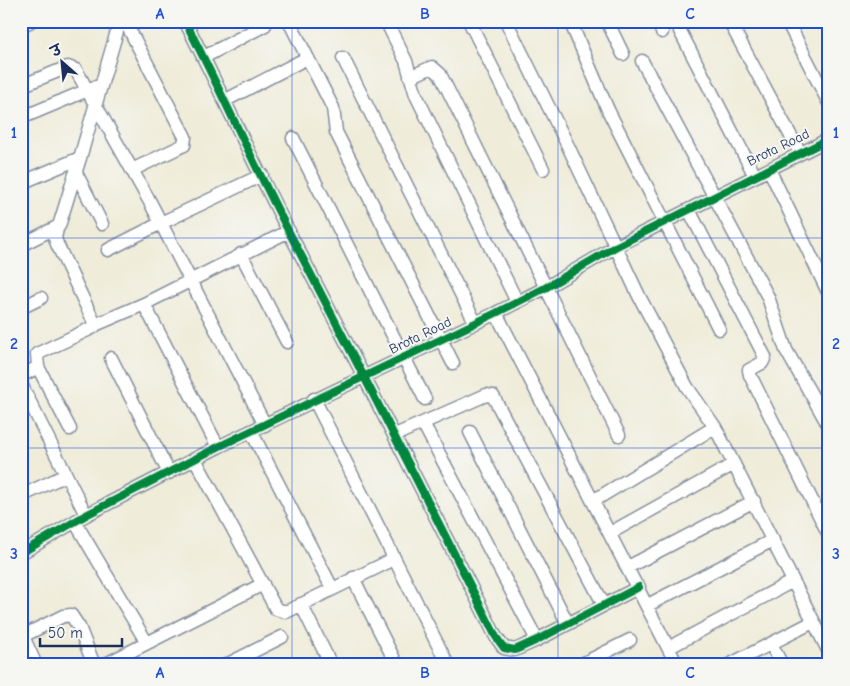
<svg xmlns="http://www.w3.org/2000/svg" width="850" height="686" viewBox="0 0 850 686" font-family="'Comic Neue','Playpen Sans Deva',sans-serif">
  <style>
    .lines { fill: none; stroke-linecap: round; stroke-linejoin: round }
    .minor-casing { stroke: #858e9c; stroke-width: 15 }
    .minor { stroke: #fff; stroke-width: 12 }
    .cycleway-casing { stroke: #f6f6f2; stroke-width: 11 }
    .cycleway { stroke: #00873e; stroke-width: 8 }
    .grid { fill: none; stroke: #1d4ed8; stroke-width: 1; stroke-opacity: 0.55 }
    .labels { text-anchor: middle; stroke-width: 4; stroke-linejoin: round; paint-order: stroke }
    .street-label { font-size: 14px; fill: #1b2f5e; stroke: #f6f6f2 }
    .neatline { fill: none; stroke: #1d4ed8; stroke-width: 2 }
    .grid-label { font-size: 16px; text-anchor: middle; font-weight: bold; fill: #1d4ed8 }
  </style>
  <rect width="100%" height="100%" fill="#f6f6f2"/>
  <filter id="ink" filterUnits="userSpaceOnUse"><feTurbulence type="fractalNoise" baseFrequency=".02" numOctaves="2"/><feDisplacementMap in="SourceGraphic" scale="10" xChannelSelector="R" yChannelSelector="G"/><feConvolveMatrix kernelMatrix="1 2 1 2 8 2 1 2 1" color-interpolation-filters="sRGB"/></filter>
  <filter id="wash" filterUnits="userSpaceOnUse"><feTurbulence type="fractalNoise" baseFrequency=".0096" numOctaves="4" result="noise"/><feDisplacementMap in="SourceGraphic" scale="20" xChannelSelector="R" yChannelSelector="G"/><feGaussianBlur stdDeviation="1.12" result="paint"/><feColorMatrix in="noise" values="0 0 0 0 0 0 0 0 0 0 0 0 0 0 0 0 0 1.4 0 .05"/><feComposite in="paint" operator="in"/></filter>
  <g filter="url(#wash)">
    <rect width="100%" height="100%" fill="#efecd9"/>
  </g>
  <g filter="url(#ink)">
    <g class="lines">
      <!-- minor casing -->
      <g class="minor-casing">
        <path id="minor" d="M125 21 185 137 184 145 132 170
          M185 21C221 91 253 163 289 232 359 366 428 501 496 637L504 648 515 650 537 640 639 587
          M289 21 333 108 336 132 453 363
          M386 21 406 61 416 95 517 302
          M469 21 543 169
          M506 21 567 144 639 296 687 387 715 427 829 652
          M570 21 608 110 719 329
          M607 21 623 54
          M657 21 662 32
          M729 21 800 153
          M787 21 829 103
          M21 26 31 21
          M680 31 755 176
          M204 57 265 25
          M343 58 475 322
          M642 61 768 297 786 350 829 426
          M410 77 432 67 440 74 619 435
          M21 86 68 67 76 70 150 202 265 425
          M226 100 307 58
          M21 118 95 87
          M293 138 425 399
          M80 158 120 21
          M769 169 829 294
          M76 173 102 224
          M21 183 80 158 59 226 21 245
          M689 210 765 357 762 363 749 370 750 375 829 535
          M108 250 161 223 262 175
          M241 254 287 342
          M144 304 218 447
          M21 308 41 298
          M496 313 677 665
          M95 325 144 304 289 231
          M111 358 169 473
          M38 367 70 429
          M21 376 38 367 37 354 94 327 93 320 57 244 55 238 57 229
          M21 384 86 515
          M314 399 448 665
          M423 423 537 640
          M251 431 332 588
          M470 432 568 624
          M395 435 486 395 493 396 604 605
          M195 459 276 609 286 612 394 559
          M21 496 66 475
          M593 501 715 427
          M75 522 147 643
          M610 533 734 464
          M21 553 86 515 218 447 496 313 545 288 615 247 829 139
          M628 567 754 501
          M353 578 397 665
          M301 604 331 665
          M648 605 773 540
          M21 632 36 665
          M23 636 63 616 71 615 79 627 94 665
          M771 644 782 665
          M668 648 793 581
          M104 665 263 584
          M226 665 282 637
          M580 665 630 640
          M729 665 813 622"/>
      </g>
      <!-- minor -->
      <use href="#minor" class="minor"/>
      <!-- cycleway casing -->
      <g class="cycleway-casing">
        <path id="cycleway" d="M185 21C221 91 253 163 289 232 359 366 428 501 496 637L504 648 515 650 537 640 639 587
          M21 553 86 515 218 447 496 313 545 288 615 247 829 139"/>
      </g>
      <!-- cycleway -->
      <use href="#cycleway" class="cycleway"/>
    </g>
  </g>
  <!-- grid -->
  <path class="grid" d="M292 21V665M558 21V665M21 238H829M21 448H829"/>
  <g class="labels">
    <!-- street labels -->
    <g class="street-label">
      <text transform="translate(778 147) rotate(-26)" y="5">Brota Road</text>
      <text transform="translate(420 335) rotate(-26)" y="5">Brota Road</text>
    </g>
  </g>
  <!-- margin -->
  <rect width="850" height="686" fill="none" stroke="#f6f6f2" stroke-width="55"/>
  <!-- north arrow -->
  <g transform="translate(62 62) rotate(333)" stroke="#f6f6f2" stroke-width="4" paint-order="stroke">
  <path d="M0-4L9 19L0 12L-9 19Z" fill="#1b2f5e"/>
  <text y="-8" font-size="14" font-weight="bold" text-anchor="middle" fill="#1b2f5e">उ</text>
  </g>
  <!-- scale -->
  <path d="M40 638v8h82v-8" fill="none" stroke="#1b2f5e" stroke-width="2.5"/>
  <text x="48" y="638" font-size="15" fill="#1b2f5e" stroke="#f6f6f2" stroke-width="4" paint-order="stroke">50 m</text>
  <rect x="28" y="28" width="794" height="630" class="neatline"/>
  <g class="grid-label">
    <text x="160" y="19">A</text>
    <text x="425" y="19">B</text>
    <text x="690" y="19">C</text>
    <text x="14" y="138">1</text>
    <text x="836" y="138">1</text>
    <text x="14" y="349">2</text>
    <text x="836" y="349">2</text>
    <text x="14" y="559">3</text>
    <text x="836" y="559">3</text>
    <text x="160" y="678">A</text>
    <text x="425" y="678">B</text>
    <text x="690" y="678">C</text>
  </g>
</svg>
